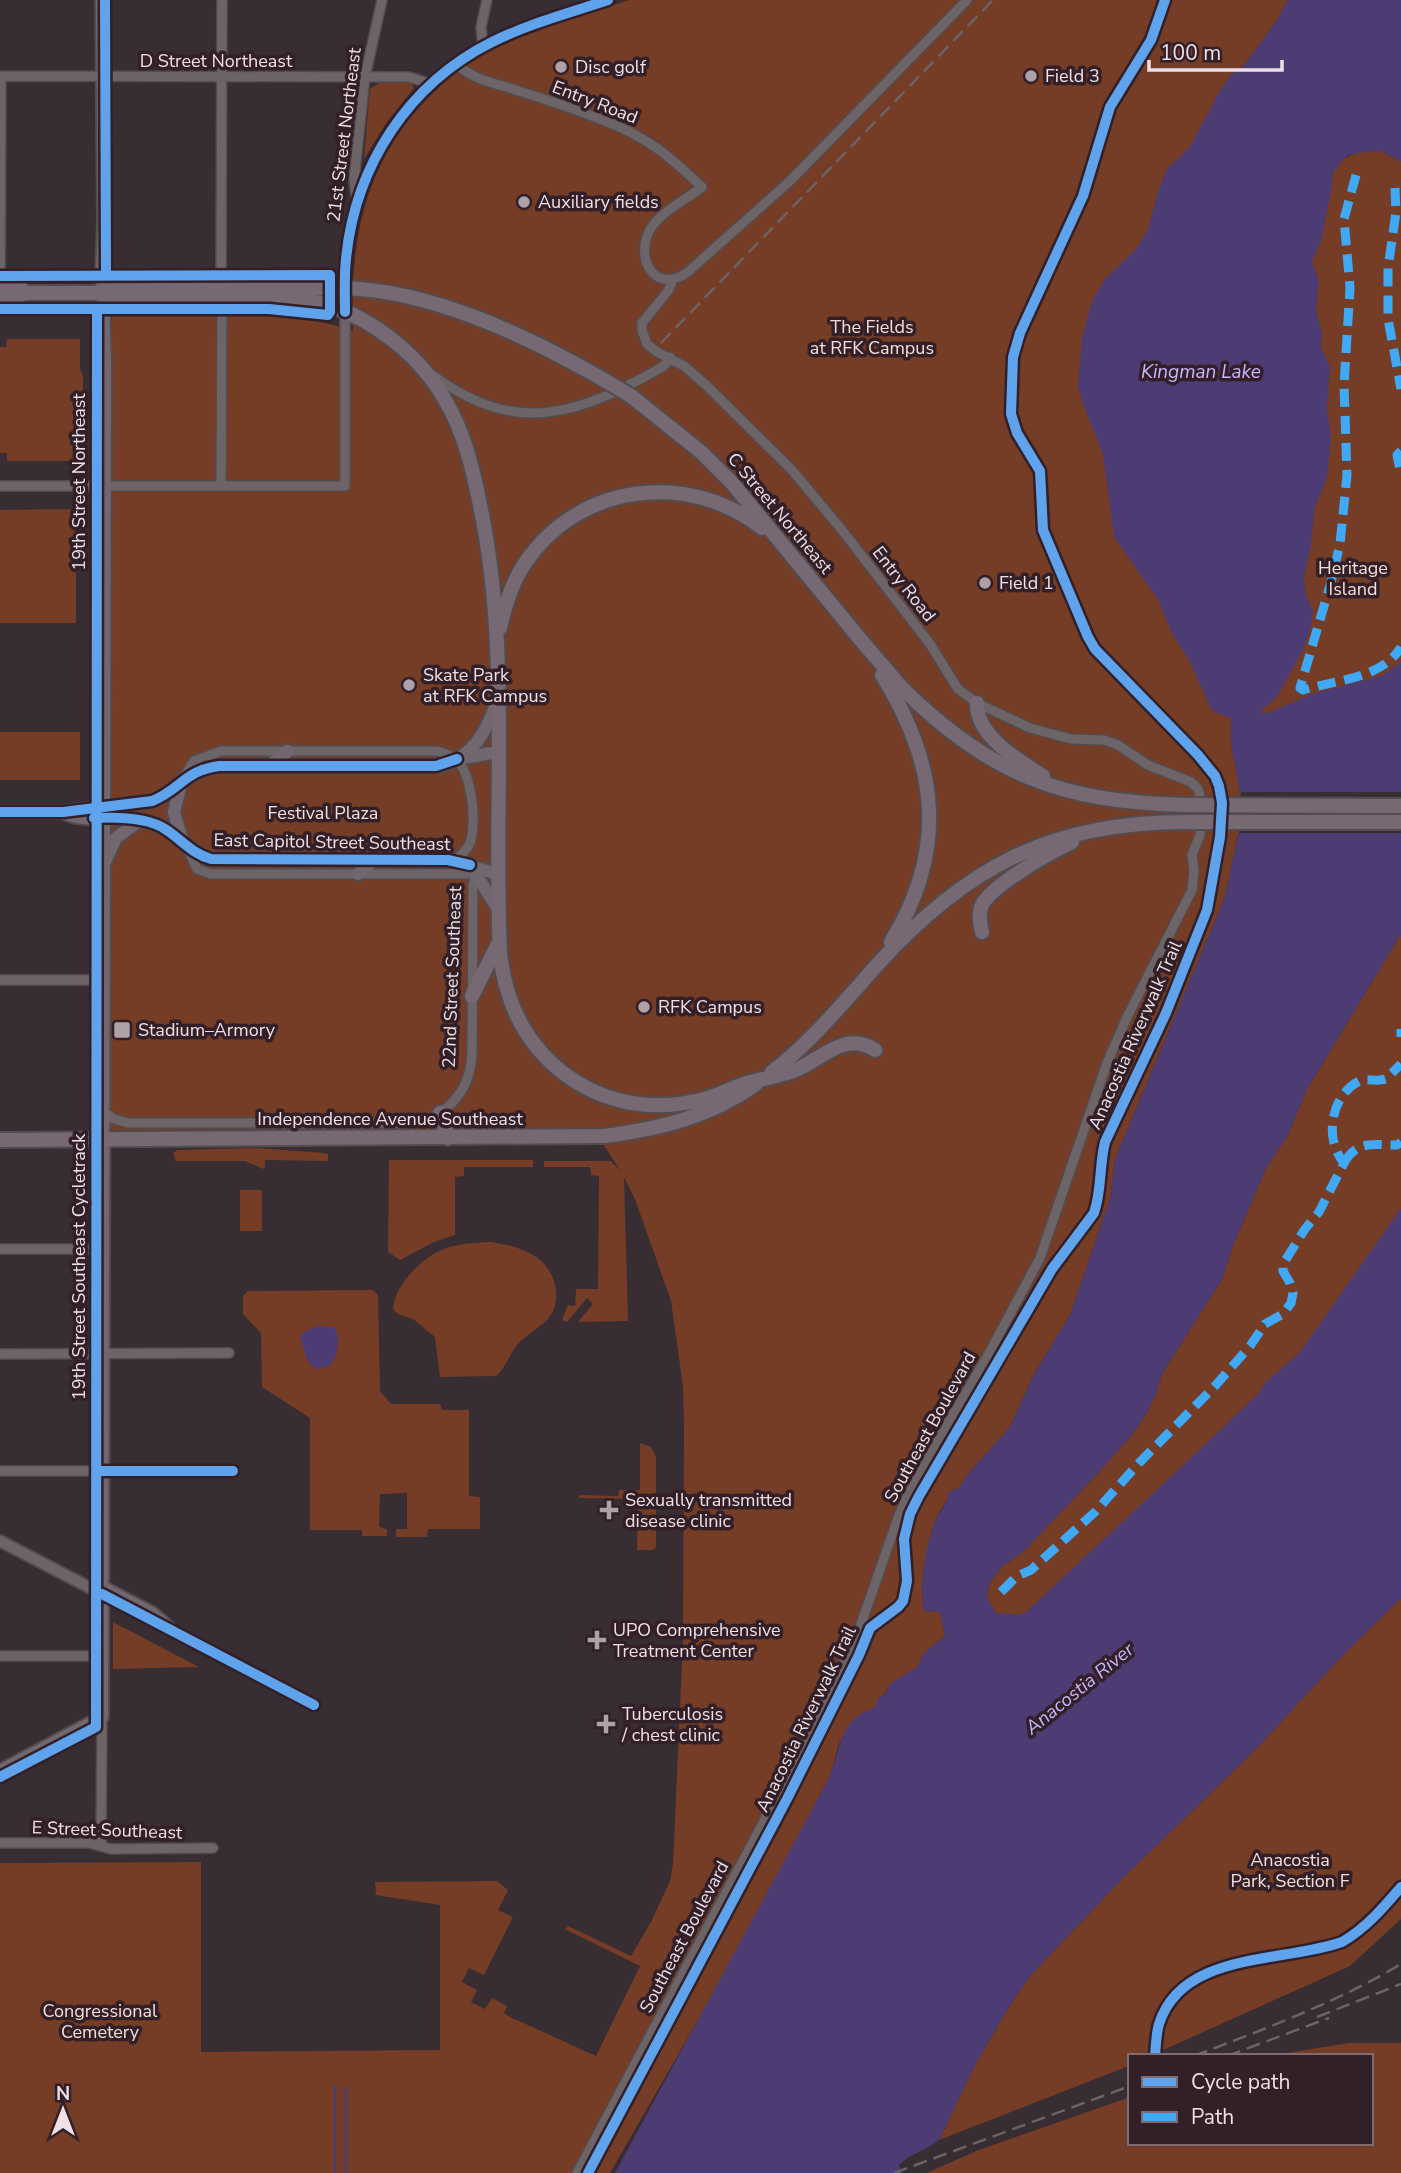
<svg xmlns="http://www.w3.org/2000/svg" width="1401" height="2173" viewBox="0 0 1401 2173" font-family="'Nunito Sans',sans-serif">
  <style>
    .green { fill: #753d25 }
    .water { fill: #4d3c73 }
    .pier { fill: #382d32 }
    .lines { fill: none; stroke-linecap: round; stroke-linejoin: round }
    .stream { stroke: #4d3c73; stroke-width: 2.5 }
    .minor-casing { stroke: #544b4f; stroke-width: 12 }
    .tertiary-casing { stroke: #544b4f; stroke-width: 14 }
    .secondary-casing { stroke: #544b4f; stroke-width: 16 }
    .primary-casing { stroke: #544b4f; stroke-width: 18 }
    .minor { stroke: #6d6468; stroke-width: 9 }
    .tertiary { stroke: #6d6468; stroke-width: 10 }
    .secondary { stroke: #72676e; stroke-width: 12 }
    .primary { stroke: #766973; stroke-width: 14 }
    .rail { stroke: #6b6368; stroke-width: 2.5; stroke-dasharray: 14 7; stroke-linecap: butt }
    .primary-bridge-casing { stroke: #544b4f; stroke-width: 18; stroke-linecap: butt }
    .primary-bridge { stroke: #766973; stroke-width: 14 }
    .quiet { stroke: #3fa9f5; stroke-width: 9; stroke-dasharray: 18 9; stroke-linecap: butt }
    .cycleway-casing { stroke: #321f28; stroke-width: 15 }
    .cycleway { stroke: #60a3ed; stroke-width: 10 }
    .poi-dot { fill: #aea1a7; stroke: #321f28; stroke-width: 2.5 }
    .labels { text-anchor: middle; stroke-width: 7; stroke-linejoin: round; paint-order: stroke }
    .street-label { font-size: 18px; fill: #eee0e6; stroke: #321f28 }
    .poi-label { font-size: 18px; fill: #eee0e6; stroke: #321f28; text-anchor: start }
    .park-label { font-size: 18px; fill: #f4dfd6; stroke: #321f28 }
    .water-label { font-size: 19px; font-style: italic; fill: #c8b5fe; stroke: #321f28 }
  </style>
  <rect width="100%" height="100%" fill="#382d32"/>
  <!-- green -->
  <path class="green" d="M629 0H1288L1277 20 1246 63 1139 552 1231 718V743L1240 792 1239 831 1225 897 1115 1159 1110 1199 1070 1315 1033 1376 1010 1427 968 1474 959 1488 953 1490C948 1501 937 1513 934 1524 926 1553 919 1581 924 1611L940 1612 945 1636 924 1653 917 1667 888 1688 885 1694 879 1698 875 1708C862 1711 844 1732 839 1744 835 1755 834 1767 829 1778L728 1968 610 2173H0V1863L201 1862V2052L440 2050V1905L376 1895 375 1882 497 1881 508 1890 498 1910 513 1917 484 1975 469 1968 462 1982 477 1990 471 2002 485 2009 492 1998 507 2006 504 2013 508 2016 596 2056 640 1966 565 1929 568 1926 631 1956 652 1920 670 1881 673 1864 683 1641 684 1426 683 1386 671 1301 635 1199 624 1177 628 1321 578 1322 593 1304 587 1298 567 1322 562 1320 568 1305 575 1306 576 1289H598L599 1176 591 1175 590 1167H544V1161H611L621 1172 594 1129 110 1130 112 316C191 315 278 305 353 331 349 232 368 149 445 82 462 68 482 51 502 43 543 25 587 14 629 0Z
    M379 83H411L414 88 386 123 364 159 370 89Z
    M1381 151 1401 162V666L1399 670 1268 719 1259 713 1186 392 1328 201C1331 192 1330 181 1333 173 1340 153 1363 151 1381 151Z
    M7 339H80V368L83 376V452H80V461H7V453H0V347H6Z
    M69 509 76 516V623H0V510Z
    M0 732H80V780H0Z
    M1401 934V1345L1116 1529 1025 1613 1018 1615 996 1613 987 1598 988 1587 992 1579 1003 1566 1024 1551 1098 1473 1131 1436 1143 1419 1155 1397 1162 1374 1222 1279 1232 1248 1266 1168 1288 1135 1306 1091Z
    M257 1148 324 1153 328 1154V1161L265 1160V1167L263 1169 245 1161H176L173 1153 178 1150Z
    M389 1160H533V1167H464V1176L455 1177V1235L434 1242 400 1260 388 1252Z
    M240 1190H262V1231H240Z
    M491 1242C522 1247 551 1256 556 1290 557 1298 555 1310 550 1316 543 1327 527 1333 517 1345 509 1355 506 1368 496 1376L440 1377 435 1337 413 1319 398 1314 393 1309C394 1286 421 1259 441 1250 457 1243 475 1243 491 1242Z
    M373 1290 378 1295 380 1391 391 1404H440L442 1410H469V1496L480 1497V1529H428L427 1537H396V1529H407V1493L380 1494 379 1526 387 1530V1536H362V1530H310V1418L262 1387 261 1333 243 1314V1296L248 1291Z
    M640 1443 651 1447 656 1457V1547L653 1550H637L638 1499 579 1498V1495L618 1496 619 1490H640Z
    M1401 1598V1919L1350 1966 1150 2056H1130V2065L1121 2069 939 2140 975 2065 1013 2000 1031 1975 1121 1880 1253 1752 1345 1653Z
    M113 1622 199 1667 113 1669Z
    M1349 2043H1401V2173H927L976 2151 1130 2097V2143H1371V2056H1269Z"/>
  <!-- water -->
  <path class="water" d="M1288 0H1401V162L1381 151H1371L1348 155 1342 161 1333 173 1332 187 1321 241 1312 261 1319 281 1316 309 1322 335 1321 347 1330 366 1327 408 1331 436 1327 478 1315 507 1311 545 1304 577 1306 595 1313 611 1311 627 1303 650 1277 697 1259 712 1267 713 1312 694 1383 675 1401 662V934L1306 1091 1288 1135 1266 1168 1232 1248 1222 1279 1162 1374 1155 1397 1143 1419 1131 1436 1098 1473 1024 1551 1003 1566 992 1579 988 1587 987 1598 996 1613 1018 1615 1025 1613 1195 1454 1258 1394 1265 1383 1300 1352 1401 1208V1598L1345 1653 1253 1752 1121 1880 1031 1975 1013 2000 975 2065 939 2140C927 2150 909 2154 899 2165L902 2173H615L829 1778C842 1748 838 1718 875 1708L877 1700 886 1693 890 1684 917 1667 924 1653 945 1636 940 1612 924 1611C919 1581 925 1552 934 1524 936 1516 944 1507 948 1500L947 1493 959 1488 968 1474 1010 1427 1033 1376 1070 1315 1110 1199 1115 1159 1225 897 1239 831 1240 792 1231 743V718L1212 711 1189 660 1173 635 1157 598 1114 537 1103 455 1082 401 1078 385 1082 338 1092 301 1105 279 1136 249 1148 230 1158 191 1167 169 1189 148 1221 89 1231 75 1246 63 1277 20Z
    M317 1326 334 1327C341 1334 338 1356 331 1364 328 1369 320 1368 315 1369L307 1360 300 1337 304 1332Z"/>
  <!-- pier -->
  <path class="pier" d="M1241 792H1401V833H1239Z"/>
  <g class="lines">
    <!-- stream -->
    <path class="stream" d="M335 2086V2173
      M346 2173V2087"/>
    <!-- minor casing -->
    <g class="minor-casing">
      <path id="minor" d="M483 47 481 27 487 0
        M456 64C475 81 496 83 519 91 548 100 577 110 605 121 649 138 669 156 702 187 687 199 662 211 651 228 633 257 655 297 689 271L790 181 967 0
        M0 76 409 77 431 84
        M357 202 354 180 365 77 382 0
        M0 288 1 76
        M221 288 222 0
        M434 376C518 438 582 413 664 366L670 357
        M0 486H345V312
        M221 486 222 299
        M182 780 194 761 221 751H438C444 753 453 756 458 761 472 777 476 819 471 840 469 849 461 855 454 861
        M0 980H102
        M103 1111 114 1119 128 1123H409C446 1119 470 1092 472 1054L473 884 476 874H211L197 869 186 846
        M0 1249H103
        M0 1354 229 1353
        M0 1471H233
        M166 1627 314 1705
        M0 1656H102
        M0 1843H89L111 1849 213 1848
        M101 1846 102 1717
        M577 2173 813 1729 860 1627 899 1515 915 1479 987 1357 1040 1258 1107 1063 1127 1017 1192 890 1194 870 1192 855 1200 835 1201 800 1198 789 1191 782 1148 765 1118 745 1104 740 1071 739 1030 728 977 703 958 689 930 644 842 530 791 469 706 385 684 366 657 352 647 344 642 330V323L668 291 673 280"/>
    </g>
    <!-- tertiary casing -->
    <g class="tertiary-casing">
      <path id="tertiary" d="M345 312C345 294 344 276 346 259 355 166 408 84 492 42 528 24 569 13 608 0
        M0 1541 102 1594"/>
    </g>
    <!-- secondary casing -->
    <g class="secondary-casing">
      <path id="secondary" d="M457 759 498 752
        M269 766 288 751
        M0 812H63L152 801C179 791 185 770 219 766H441C473 757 487 731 497 701
        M63 812C85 825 128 813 155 824 177 831 188 853 211 859L448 860 498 874
        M182 840 174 812 182 780
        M105 862 116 838 139 821
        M470 865 498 909
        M358 874 374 860
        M102 1587 152 1613 169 1628
        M0 1771 102 1717 105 361 102 272 104 224 102 0"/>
    </g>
    <!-- primary casing -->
    <g class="primary-casing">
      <path id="primary" d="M0 288H21L24 293
        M103 293 115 288H345C432 291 525 335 599 377
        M0 299H13L24 293H103L117 299C169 299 220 298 271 300 289 301 311 299 329 305 376 321 421 357 445 400 464 432 473 469 480 505 511 652 493 804 500 953 505 1000 524 1042 562 1072 605 1105 656 1113 708 1098 721 1094 734 1087 747 1083 764 1078 783 1076 798 1069 824 1057 846 1031 875 1050
        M631 396 701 452 732 483 860 639 902 688C990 775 1062 802 1184 805
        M500 628C505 605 512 582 525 563 579 483 688 470 762 528
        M882 675C938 765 948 849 891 942
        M977 703C976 736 1018 760 1043 776
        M982 932C980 924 978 913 982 905 992 885 1051 852 1072 842
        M472 996 498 944
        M772 1072C812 1041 843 1003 877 965 966 867 1051 822 1185 822
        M440 1113 448 1138
        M0 1140 604 1136C659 1129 710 1117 756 1084"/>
    </g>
    <!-- minor -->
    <use href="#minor" class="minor"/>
    <!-- tertiary -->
    <use href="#tertiary" class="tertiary"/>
    <!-- secondary -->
    <use href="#secondary" class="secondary"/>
    <!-- primary -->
    <use href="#primary" class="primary"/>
    <!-- rail -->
    <path class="rail" d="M661 343 993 0
      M1317 2017 1401 1984
      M1194 2056C1264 2029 1336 2003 1401 1964
      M1227 2056 1329 2018
      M894 2173 1130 2086"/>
    <!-- primary-bridge casing -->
    <g class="primary-bridge-casing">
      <path id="primary-bridge" d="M599 377 631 396
        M1184 805 1401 806
        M1185 822H1401"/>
    </g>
    <!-- primary-bridge -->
    <use href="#primary-bridge" class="primary-bridge"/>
    <!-- quiet -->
    <path class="quiet" d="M1356 175 1344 219 1350 288 1344 385 1347 475 1340 544 1331 582 1300 688 1303 690C1335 680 1382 679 1401 647
      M1395 188 1396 212 1388 268V319L1401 389
      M1401 451 1397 455 1401 475
      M1401 1029V1037
      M1344 1163C1357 1140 1373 1145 1397 1145L1401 1142
      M1001 1592 1017 1576 1031 1570 1095 1512 1139 1463 1215 1386 1250 1346 1265 1324 1283 1314 1291 1303 1293 1293 1290 1283 1283 1271V1264L1305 1229 1319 1212 1344 1163C1324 1140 1330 1096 1359 1081 1367 1078 1377 1082 1386 1079L1401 1064"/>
    <!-- cycleway casing -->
    <g class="cycleway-casing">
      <path id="cycleway" d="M105 0 106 271
        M0 276 330 275V312L328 315 269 309H0
        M345 312C345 294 344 276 346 259 355 166 408 84 492 42 528 24 569 13 608 0
        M0 812H63L152 801C179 791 185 770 219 766H436L457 759
        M94 818C115 817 147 817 165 829 181 839 192 854 211 859L448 860 470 865
        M102 1471H233
        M102 1594 314 1705
        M0 1777 96 1727 97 310
        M1155 2056C1156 2045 1156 2034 1159 2024 1182 1951 1283 1963 1342 1942 1366 1928 1383 1908 1401 1887
        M588 2173 787 1799 859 1655 870 1628 898 1607 903 1601 907 1581 904 1539 910 1514 919 1496 1052 1269 1094 1213C1102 1190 1099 1166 1105 1142L1166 1013 1207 910 1220 837 1222 803 1219 786 1215 776 1198 755 1095 649 1088 637 1043 530 1040 471 1017 433 1011 414 1013 357 1020 333 1083 196 1110 107 1151 40 1165 0"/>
    </g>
    <!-- cycleway -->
    <use href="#cycleway" class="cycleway"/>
  </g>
  <!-- markers -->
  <g class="poi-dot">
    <circle cx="561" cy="67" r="7"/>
    <circle cx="1031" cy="76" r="7"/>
    <circle cx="524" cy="202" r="7"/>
    <circle cx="985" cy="583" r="7"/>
    <circle cx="409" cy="685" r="7"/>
    <circle cx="644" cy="1007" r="7"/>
    <rect x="113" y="1021" width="18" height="18" rx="3.5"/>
    <path d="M605.5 1499.5h7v7h7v7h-7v7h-7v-7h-7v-7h7z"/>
    <path d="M593.5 1629.5h7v7h7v7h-7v7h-7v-7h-7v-7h7z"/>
    <path d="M602.5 1713.5h7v7h7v7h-7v7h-7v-7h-7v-7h7z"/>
  </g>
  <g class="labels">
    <!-- street labels -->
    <g class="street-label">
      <text x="216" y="67">D Street Northeast</text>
      <text transform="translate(595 102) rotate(21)" y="6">Entry Road</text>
      <text transform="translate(344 135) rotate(-83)" y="6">21st Street Northeast</text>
      <text transform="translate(79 482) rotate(-90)" y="6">19th Street Northeast</text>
      <text transform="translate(780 513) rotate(50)" y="6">C Street Northeast</text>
      <text transform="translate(904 584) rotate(52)" y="6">Entry Road</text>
      <text transform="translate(332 842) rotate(1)" y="6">East Capitol Street Southeast</text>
      <text transform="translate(452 977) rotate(-88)" y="6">22nd Street Southeast</text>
      <text transform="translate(1135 1035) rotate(-66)" y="6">Anacostia Riverwalk Trail</text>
      <text x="390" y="1125">Independence Avenue Southeast</text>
      <text transform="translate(79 1267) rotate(-90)" y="6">19th Street Southeast Cycletrack</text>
      <text transform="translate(930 1427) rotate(-61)" y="6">Southeast Boulevard</text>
      <text transform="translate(806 1719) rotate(-64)" y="6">Anacostia Riverwalk Trail</text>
      <text transform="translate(107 1830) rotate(2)" y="6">E Street Southeast</text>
      <text transform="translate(684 1937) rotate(-62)" y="6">Southeast Boulevard</text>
    </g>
    <!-- poi labels -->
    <g class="poi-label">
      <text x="575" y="73">Disc golf</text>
      <text x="1045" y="82">Field 3</text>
      <text x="538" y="208">Auxiliary fields</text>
      <text x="999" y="589">Field 1</text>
      <text x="423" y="681">Skate Park<tspan x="423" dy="21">at RFK Campus</tspan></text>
      <text x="658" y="1013">RFK Campus</text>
      <text x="138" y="1036">Stadium–Armory</text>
      <text x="625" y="1506">Sexually transmitted<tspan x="625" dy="21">disease clinic</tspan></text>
      <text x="613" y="1636">UPO Comprehensive<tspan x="613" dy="21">Treatment Center</tspan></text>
      <text x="622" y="1720">Tuberculosis<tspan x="622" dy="21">/ chest clinic</tspan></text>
    </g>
    <!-- park labels -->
    <g class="park-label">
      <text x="872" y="333">The Fields<tspan x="872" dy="21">at RFK Campus</tspan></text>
      <text x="1353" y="574">Heritage<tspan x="1353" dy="21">Island</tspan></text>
      <text x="323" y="819">Festival Plaza</text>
      <text x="1290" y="1866">Anacostia<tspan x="1290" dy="21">Park, Section F</tspan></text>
      <text x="100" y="2017">Congressional<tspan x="100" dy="21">Cemetery</tspan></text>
    </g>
    <!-- water labels -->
    <g class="water-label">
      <text x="1201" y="378">Kingman Lake</text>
      <text transform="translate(1079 1688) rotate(-39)" y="7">Anacostia River</text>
    </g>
  </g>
  <!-- legend -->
  <rect x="1128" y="2054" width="245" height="91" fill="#321f28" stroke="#7d6c74" stroke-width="2"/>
  <rect x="1142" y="2077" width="35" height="10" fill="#60a3ed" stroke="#7d6c74" stroke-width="2"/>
  <text x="1191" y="2089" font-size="21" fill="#eee0e6">Cycle path</text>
  <rect x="1142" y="2112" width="35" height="10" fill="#3fa9f5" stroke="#7d6c74" stroke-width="2"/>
  <text x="1191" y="2124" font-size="21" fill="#eee0e6">Path</text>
  <!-- north arrow -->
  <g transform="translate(63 2110)" stroke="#321f28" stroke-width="5" paint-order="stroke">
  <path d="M0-5L12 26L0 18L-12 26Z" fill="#eee0e6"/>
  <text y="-10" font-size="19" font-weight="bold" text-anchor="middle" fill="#eee0e6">N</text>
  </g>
  <!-- scale -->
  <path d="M1149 60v10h133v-10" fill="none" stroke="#eee0e6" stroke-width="3.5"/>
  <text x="1160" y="60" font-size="21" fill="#eee0e6" stroke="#321f28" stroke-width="5" paint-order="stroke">100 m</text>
</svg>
